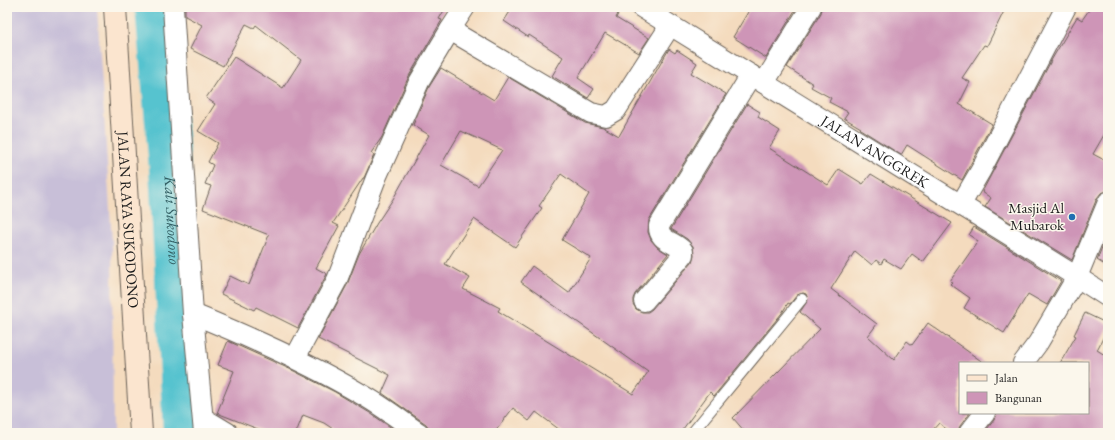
<svg xmlns="http://www.w3.org/2000/svg" width="1115" height="440" viewBox="0 0 1115 440" font-family="'EB Garamond',serif">
  <style>
    .industrial { fill: #c8bfd8 }
    .lines { fill: none; stroke-linecap: round; stroke-linejoin: round }
    .river { stroke: #56c3cf; stroke-width: 42 }
    .building { fill: #ce95b7; fill-rule: evenodd }
    .lane-casing { stroke: #685f55; stroke-width: 12 }
    .street-casing { stroke: #685f55; stroke-width: 22 }
    .secondary-casing { stroke: #685f55; stroke-width: 24 }
    .lane { stroke: #fff; stroke-width: 10 }
    .street { stroke: #fff; stroke-width: 20 }
    .secondary { stroke: #fbe5cf; stroke-width: 22 }
    .poi-dot { fill: #1f6fb2; stroke: #fbf7ec; stroke-width: 1.5 }
    .labels { text-anchor: middle; stroke-width: 3; stroke-linejoin: round; paint-order: stroke }
    .street-label { font-size: 15px; fill: #1c1c1c; stroke: #fbf7ec }
    .poi-label { font-size: 15px; fill: #1c1c1c; stroke: #fbf7ec; text-anchor: end }
    .water-label { font-size: 16px; font-style: italic; fill: #335f64; stroke: #fbf7ec }
  </style>
  <rect width="100%" height="100%" fill="#fbf7ec"/>
  <filter id="ink" filterUnits="userSpaceOnUse"><feTurbulence type="fractalNoise" baseFrequency=".025" numOctaves="2"/><feDisplacementMap in="SourceGraphic" scale="8" xChannelSelector="R" yChannelSelector="G"/><feConvolveMatrix kernelMatrix="1 2 1 2 8 2 1 2 1" color-interpolation-filters="sRGB"/></filter>
  <filter id="wash" filterUnits="userSpaceOnUse"><feTurbulence type="fractalNoise" baseFrequency=".012" numOctaves="4" result="noise"/><feDisplacementMap in="SourceGraphic" scale="16" xChannelSelector="R" yChannelSelector="G"/><feGaussianBlur stdDeviation="0.9" result="paint"/><feColorMatrix in="noise" values="0 0 0 0 0 0 0 0 0 0 0 0 0 0 0 0 0 1.4 0 .05"/><feComposite in="paint" operator="in"/></filter>
  <g filter="url(#wash)">
    <rect width="100%" height="100%" fill="#f4dbbe"/>
    <!-- industrial -->
    <path class="industrial" d="M7 7H97L112 241 113 433H7Z"/>
    <g class="lines">
      <!-- river -->
      <path class="river" id="s1" d="M156 7 170 169 184 433"/>
    </g>
    <g id="blocks">
      <!-- building -->
      <path class="building" d="M185 7H446L439 19 442 20 409 76 382 137 371 153 374 155 364 178H363L333 223 339 226 316 268 327 274 298 328 256 307 254 310 221 294 230 276 249 285 269 235 203 209 211 186 205 184 213 165 208 162 218 143 198 131 215 104 206 98 234 57 283 88 301 60 256 25 254 28 246 24 223 66 190 49 202 25 185 16Z
        M513 7H606L618 14 616 18 649 38 639 53 605 33 578 78 594 89 588 98 552 76 563 57 529 35 528 37 504 21Z
        M751 7H797L766 58 733 37Z
        M822 7H1006L987 46 984 45 962 78 970 82 959 104 992 124 962 180 907 145 901 155 860 129 861 128 844 118 848 112 829 102 831 98 811 87 813 84 787 67 821 13Z
        M1091 7H1108V128L1093 154 1108 162V191L1101 193 1097 198 1072 260 985 207 991 198 982 192 1052 59 1077 17 1082 20Z
        M669 49 675 53 677 50 697 63 691 73 726 94 649 220 648 232 651 240 657 247 668 254 635 294 633 299V304L636 309 642 312H648L652 309 692 262 694 255 693 246 687 239 671 229 747 104 760 112 758 117 780 131 769 148 828 185 839 169 863 184 871 174 952 223 923 262 912 254 901 269 884 259 881 264 876 260 872 265 855 251 831 289 877 324 868 336 894 360 907 341 912 345 928 323 984 363H960V413H970L960 426 958 433H951L939 423 930 433H746L733 418 820 329 800 312 808 300 806 294 803 293 797 295 790 304 788 303 782 313 714 396 710 392 680 433H564L536 412 529 421 513 408 494 433H430L429 428 426 424 382 393 390 375 318 339 347 285 359 254 377 223 393 199 429 135 413 125 429 87 441 68 494 100 508 77 585 123 603 127 619 136ZM461 131 502 150 478 186 441 165ZM561 174 589 194 562 240 591 258 569 293 532 266 521 282 648 372 633 394 498 311 500 308 463 289 470 278 445 264 474 219 515 247 542 208 539 206Z
        M974 227 1061 281 1047 305 1028 294 1004 333 964 308 970 298 950 284 952 282 950 281 978 241 969 235Z
        M1108 232V267L1097 260Z
        M1085 313 1108 324V328L1097 350 1108 357V433H984L994 420 996 413H1088V363H1060L1076 336 1074 335Z
        M228 341 294 371 335 392 370 413 399 433H339L324 423 303 415 296 433H268L217 413 234 371 218 365Z"/>
    </g>
  </g>
  <g filter="url(#ink)">
    <use href="#blocks" fill-opacity="0" stroke="#685f55" stroke-width="1"/>
    <g class="lines">
      <!-- lane casing -->
      <g class="lane-casing">
        <path id="lane" d="M692 433 802 299"/>
      </g>
      <!-- street casing -->
      <g class="street-casing">
        <g id="street">
          <path d="M173 7 193 314 204 433"/>
          <path id="s2" d="M641 7 1077 277 1108 297"/>
          <path d="M450 30 591 113 606 116 616 110 670 26"/>
          <path d="M764 83 811 7"/>
          <path d="M961 204 981 170 1066 7"/>
          <path d="M644 301 683 255V251C674 241 658 241 659 226L751 75"/>
          <path d="M193 314C250 337 307 362 361 394 381 405 400 420 419 433"/>
          <path d="M295 358 337 280 376 178 419 82 450 30 465 7"/>
          <path d="M1023 363 1038 343 1077 277 1108 202"/>
          <path d="M203 418 228 433"/>
          <path d="M969 433 985 413"/>
        </g>
      </g>
      <!-- secondary casing -->
      <g class="secondary-casing">
        <g id="secondary">
          <path id="s3" d="M115 7 141 433"/>
        </g>
      </g>
      <!-- lane -->
      <use href="#lane" class="lane"/>
      <!-- street -->
      <use href="#street" class="street"/>
      <!-- secondary -->
      <use href="#secondary" class="secondary"/>
    </g>
  </g>
  <!-- markers -->
  <circle class="poi-dot" cx="1072" cy="217" r="4"/>
  <g class="labels">
    <!-- street labels -->
    <g class="street-label">
      <text dy="5" stroke="none"><textPath href="#s2" startOffset="275">JALAN ANGGREK</textPath></text>
      <text dy="5" stroke="none"><textPath href="#s3" startOffset="213">JALAN RAYA SUKODONO</textPath></text>
    </g>
    <!-- poi labels -->
    <g class="poi-label">
      <text x="1064" y="213">Masjid Al<tspan x="1064" dy="17">Mubarok</tspan></text>
    </g>
    <!-- water labels -->
    <g class="water-label">
      <text dy="6" stroke="none"><textPath href="#s1" startOffset="214">Kali Sukodono</textPath></text>
    </g>
  </g>
  <!-- margin -->
  <rect width="1115" height="440" fill="none" stroke="#fbf7ec" stroke-width="24"/>
  <!-- legend -->
  <rect x="959" y="362" width="130" height="52" fill="#fbf7ec" stroke="#a29f99"/>
  <rect x="967" y="375" width="20" height="6" fill="#fbe5cf" stroke="#a29f99"/>
  <text x="995" y="382" font-size="12" fill="#1c1c1c">Jalan</text>
  <rect x="967" y="392" width="20" height="12" fill="#ce95b7" stroke="#a29f99"/>
  <text x="995" y="402" font-size="12" fill="#1c1c1c">Bangunan</text>
</svg>
